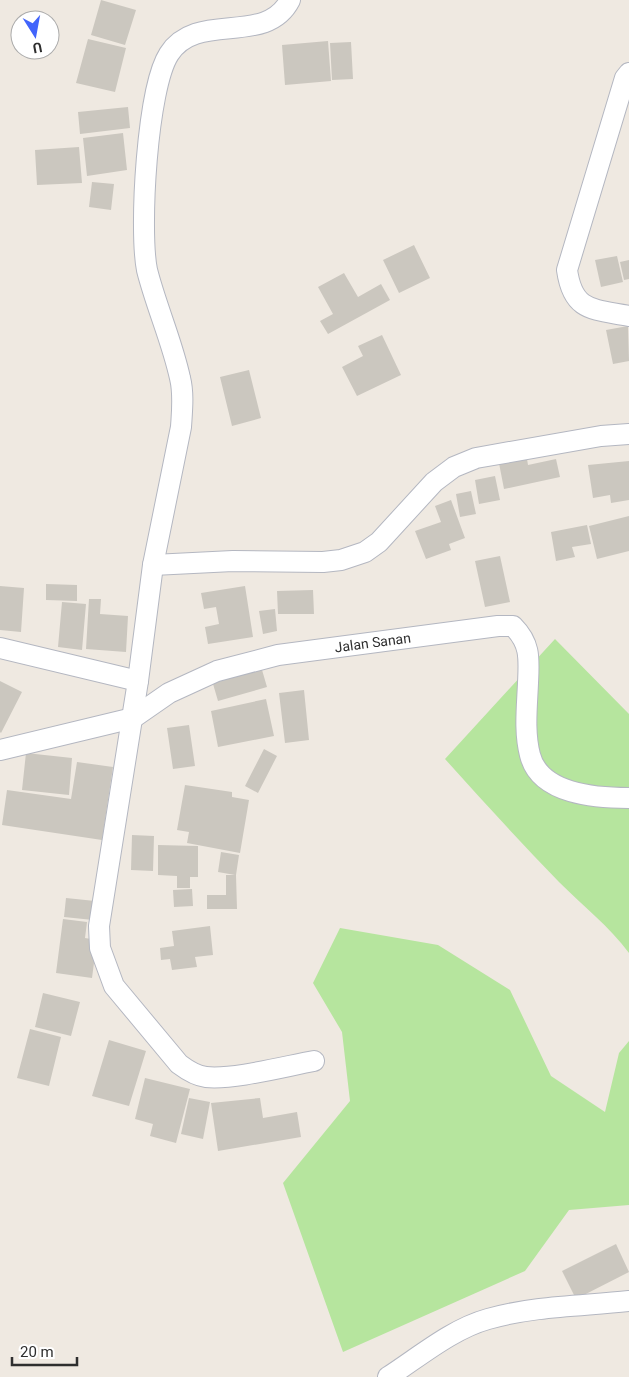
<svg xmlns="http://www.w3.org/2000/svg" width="629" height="1377" viewBox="0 0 629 1377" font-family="Roboto,sans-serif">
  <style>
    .green { fill: #b6e59e }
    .building { fill: #cbc7bf }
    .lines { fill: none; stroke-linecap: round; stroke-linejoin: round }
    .street-casing { stroke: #b4b7c1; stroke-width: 22 }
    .street { stroke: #fff; stroke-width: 20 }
    .labels { text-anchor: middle; stroke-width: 4; stroke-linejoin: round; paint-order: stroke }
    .street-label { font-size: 14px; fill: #2e2e2e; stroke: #fff }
  </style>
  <rect width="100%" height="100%" fill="#efe9e1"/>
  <!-- green -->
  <path class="green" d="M555 639 629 714V953C609 926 583 906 559 882 520 842 483 801 445 759Z
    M340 928 438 945 510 990 551 1076 605 1112 619 1053 629 1041V1205L569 1210 525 1271 343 1352 283 1183 350 1101 342 1032 313 983Z"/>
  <!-- building -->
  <path class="building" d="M101 0 136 10 125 45 91 35Z
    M88 39 126 48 115 92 76 83Z
    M328 41 331 81 285 85 282 45Z
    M351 42 353 79 332 80 330 43Z
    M128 107 130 128 80 134 78 112Z
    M123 133 127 170 87 176 83 138Z
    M79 147 82 183 37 185 35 150Z
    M92 182 114 184 111 210 89 207Z
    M414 245 430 278 399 293 383 260Z
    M617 256 623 282 601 287 595 260Z
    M629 260V279L624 280 620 262Z
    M344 273 358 297 381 284 390 300 328 334 320 321 333 314 318 287Z
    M628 326 629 361 613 364 606 330Z
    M382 335 401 375 357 396 342 367 363 356 358 346Z
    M249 370 261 418 232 426 220 377Z
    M526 453 528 465 556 459 560 477 504 489 498 458Z
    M629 461V500L611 503 610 495 593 498 588 465Z
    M495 476 500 500 479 504 475 480Z
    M471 491 476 514 460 517 456 494Z
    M451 500 465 538 449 544 451 550 426 559 415 531 441 522 435 506Z
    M629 516V551L597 559 589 526Z
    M587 525 591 544 572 547 575 557 556 561 551 532Z
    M500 556 510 602 485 607 475 561Z
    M46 584 77 585V601L46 600Z
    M0 586 24 588 21 632 0 630Z
    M245 586 253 637 208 644 205 627 219 624 216 607 204 609 201 593Z
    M313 590 314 614H278L277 591Z
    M89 599H101L100 614 128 616 126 652 86 649Z
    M62 602 86 604 82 650 58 647Z
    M275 609 277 631 263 634 259 611Z
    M260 663 267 687 218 701 211 677Z
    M0 681 22 692 1 733 0 732Z
    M304 690 309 740 285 743 279 693Z
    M266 699 274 736 218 747 211 711Z
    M189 725 195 766 173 769 167 728Z
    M264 749 277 756 258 793 245 786Z
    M26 753 72 758 69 795 22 790Z
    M77 762 113 767 102 840 2 825 7 790 71 799Z
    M185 785 232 792V797L249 800 240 853 187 843 189 832 177 830Z
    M132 835 154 836 153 871 131 870Z
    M158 845 198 846V877H190V888H177V876L158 875Z
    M221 852 239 855 236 875 237 909H207V895H226V875H235L218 872Z
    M192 889 193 906 174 907 173 890Z
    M66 898 95 901 93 920 64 917Z
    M63 919 87 922 85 938 97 940 92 978 56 973Z
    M210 926 213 955 195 957 197 967 172 970 170 959 161 960 160 948 174 946 172 931Z
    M43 993 80 1002 71 1036 35 1027Z
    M30 1029 61 1037 49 1086 17 1078Z
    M109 1040 146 1051 129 1106 92 1096Z
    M145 1078 190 1089 176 1143 150 1136 153 1124 135 1119Z
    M189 1098 210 1102 203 1139 181 1134Z
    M260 1098 263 1118 297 1112 301 1137 218 1151 211 1103Z
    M616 1244 629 1272 576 1299 562 1271Z"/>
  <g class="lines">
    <!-- street casing -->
    <g class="street-casing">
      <g id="street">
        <path d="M290 0C266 47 197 10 169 54 147 88 139 230 147 270 156 306 172 341 180 378 184 394 182 411 181 427L153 565 138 681 99 926 100 948 114 986 179 1064C187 1070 196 1076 206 1077 233 1080 286 1066 314 1061"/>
        <path d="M629 73 625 78 567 270C573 312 593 309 629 316"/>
        <path d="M153 565 233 561 323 562 341 560 365 552 379 542 434 482 454 467 476 458 601 436 629 434"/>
        <path d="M0 648 138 681"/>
        <path id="s1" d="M0 750 133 718 169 693 217 671 278 655 498 626H513C531 644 529 659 528 683 527 707 524 732 530 755 540 795 597 798 629 798"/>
        <path d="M388 1377C419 1357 452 1329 488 1319 533 1306 583 1306 629 1301"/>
      </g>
    </g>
    <!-- street -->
    <use href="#street" class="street"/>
  </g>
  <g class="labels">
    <!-- street labels -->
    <g class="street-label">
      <text dy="5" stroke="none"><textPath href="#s1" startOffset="392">Jalan Sanan</textPath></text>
    </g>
  </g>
  <!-- north arrow -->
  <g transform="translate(35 35) rotate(169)"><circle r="24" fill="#ffffff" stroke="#ababab"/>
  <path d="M0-4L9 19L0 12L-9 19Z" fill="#4264fb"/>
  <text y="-8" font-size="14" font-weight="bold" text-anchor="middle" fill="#2e2e2e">U</text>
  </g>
  <!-- scale -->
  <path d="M12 1357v8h65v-8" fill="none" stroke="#2e2e2e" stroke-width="2.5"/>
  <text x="20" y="1357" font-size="15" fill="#2e2e2e" stroke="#ffffff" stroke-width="4" paint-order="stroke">20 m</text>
</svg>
